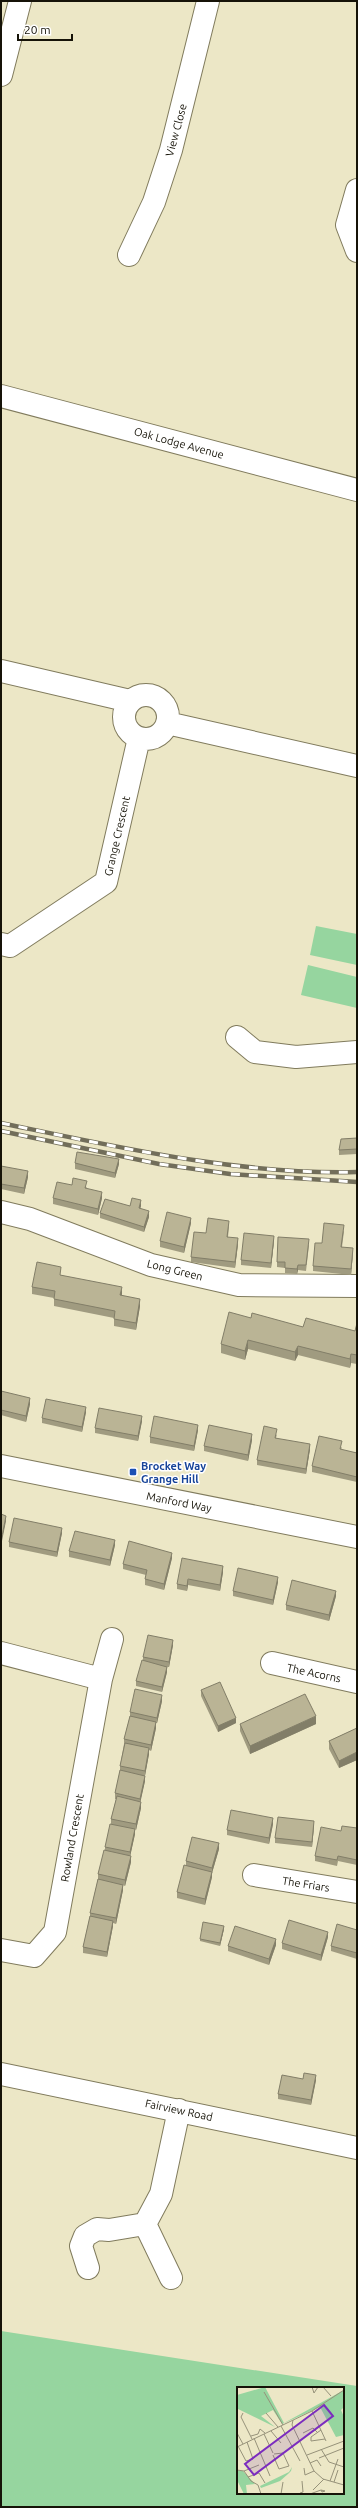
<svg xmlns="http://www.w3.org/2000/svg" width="358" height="2508" viewBox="0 0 358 2508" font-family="Ubuntu,sans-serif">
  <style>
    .green { fill: #96d59f; fill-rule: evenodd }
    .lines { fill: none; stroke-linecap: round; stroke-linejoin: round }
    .minor-casing { stroke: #807b5d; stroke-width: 24 }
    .minor { stroke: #fff; stroke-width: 22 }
    .rail-casing { stroke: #726e5a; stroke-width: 4.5 }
    .rail { stroke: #fff; stroke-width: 3; stroke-dasharray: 9; stroke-linecap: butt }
    .wall { fill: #a09b80 }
    .shaded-wall { fill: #827e68 }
    .building { fill: #bab495; stroke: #827e68 }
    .transit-dot { fill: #1a4fb4; stroke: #fff; stroke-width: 1.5 }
    .labels { text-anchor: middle; stroke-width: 3; stroke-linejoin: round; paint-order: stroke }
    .street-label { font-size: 11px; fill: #161308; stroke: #fff }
    .transit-label { font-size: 11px; font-weight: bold; fill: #164399; stroke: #fff; text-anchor: start }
    .inset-road { fill: none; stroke: #96927a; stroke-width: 1 }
    .view { fill: #7b2cbf; fill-opacity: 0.15; stroke: #7b2cbf; stroke-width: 2 }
    .inset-edge { fill: none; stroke: #161308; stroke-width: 2 }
  </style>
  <rect width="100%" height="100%" fill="#ece7c6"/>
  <!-- green -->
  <path class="green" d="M316 926 357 934V965L310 955Z
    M308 965 357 977V1008L301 995Z
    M1 2331 357 2386V2507H1ZM238 2388H343V2493H238Z"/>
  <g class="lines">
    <!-- minor casing -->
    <g class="minor-casing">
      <path id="minor" d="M1 75 20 1
        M357 190 347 225 357 251
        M129 255 154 202 171 150 208 1
        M1 396 357 490
        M1 671 130 701
        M124 717a22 22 0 1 1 44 0a22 22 0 1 1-44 0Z
        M167 723 357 766
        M1 944 10 946 106 882 139 738
        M237 1037 255 1052 296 1057 357 1052
        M1 1212 30 1219 151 1265 239 1285 357 1286
        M1 1466 357 1537
        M1 1653 101 1679
        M272 1663 357 1682
        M254 1875 357 1892
        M1 1950 34 1956 55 1932 101 1679 112 1639
        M1 2074 357 2148
        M88 2268 81 2246 85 2236 97 2229 109 2230 145 2224
        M171 2278 145 2224 161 2194 179 2110"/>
    </g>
    <!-- minor -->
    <use href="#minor" class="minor"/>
    <!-- rail casing -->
    <g class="rail-casing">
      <path id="rail" d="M1 1123C117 1147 238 1175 357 1172
        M1 1131 159 1164 230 1174 357 1182"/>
    </g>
    <!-- rail -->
    <use href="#rail" class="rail"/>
  </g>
  <!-- wall -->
  <path class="wall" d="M357 1138V1154L339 1155V1150Z
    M75 1163 119 1164 115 1178 75 1169Z
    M1 1166 28 1177 24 1194 1 1189Z
    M72 1185 87 1187 86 1188 102 1198 98 1215 53 1204V1198Z
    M130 1206H141L140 1208 149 1217 144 1232 100 1218V1213Z
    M191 1223 184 1253 160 1247V1241Z
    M229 1226 228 1237 238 1244 235 1268 191 1262V1257Z
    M344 1231 342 1247 353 1253 351 1275 313 1271V1266L322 1243Z
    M274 1241 271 1268 241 1265V1260Z
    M309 1245 306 1271 298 1270 297 1274 285 1273V1268L277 1267V1262Z
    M61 1275 122 1294V1295L140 1306 136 1330 114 1326V1318L54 1306V1298L32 1294V1287Z
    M251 1318 303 1327 355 1331 357 1323V1364L351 1363 350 1368 298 1355 295 1361 248 1349 245 1360 221 1353V1344Z
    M1 1391 30 1404 26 1422 1 1415Z
    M86 1412 82 1432 42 1423V1418Z
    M142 1421 138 1441 95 1433V1428Z
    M198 1430 194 1451 150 1443V1437Z
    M277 1434 276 1438 310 1449 306 1474 257 1465V1460Z
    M252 1440 248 1461 204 1451V1446Z
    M342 1447 341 1450 357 1453V1482L312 1472V1466Z
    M62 1533 57 1557 9 1547V1542Z
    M115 1545 110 1566 69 1557V1551Z
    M172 1558 164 1590 145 1585V1579L146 1575 123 1569V1564Z
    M223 1566V1572L220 1591 188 1585 187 1591 177 1589V1584Z
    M278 1582 273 1605 233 1596V1591Z
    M336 1596 329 1621 286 1610V1605Z
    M173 1645 169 1667H167V1672L162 1692 136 1686V1681L143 1660V1657Z
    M201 1690 236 1723 218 1732 201 1696Z
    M162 1701 157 1723H156V1728L151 1751 149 1750V1754L145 1775V1781L140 1802 141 1808 136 1830 135 1829V1834L130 1856 131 1862 125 1886 123 1885V1890L116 1924 113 1923V1926L107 1957 83 1953V1947L90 1916V1913L98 1879V1874L105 1850V1847L111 1824V1819L116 1799H115V1793L120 1771V1766L124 1744V1739L130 1716V1712Z
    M240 1724H316L250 1754 240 1731Z
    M357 1728V1760L339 1768 329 1749V1741Z
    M273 1824 269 1844 227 1835V1830Z
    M314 1826 312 1847 275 1843V1838Z
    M357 1828V1865L338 1861 337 1866 315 1861V1856L341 1831Z
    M219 1849 212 1873V1877L205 1905 177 1898V1892L186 1865V1861Z
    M224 1929 220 1946 200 1941V1939Z
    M357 1930V1959L331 1951V1946Z
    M328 1937 321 1961 282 1949V1943Z
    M276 1945 269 1965 228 1951V1946Z
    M303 2079 316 2080 311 2105 278 2099V2094Z"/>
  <!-- shaded-wall -->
  <path class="shaded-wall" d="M119 1159V1164L115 1178V1173Z
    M28 1171V1177L24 1194V1188Z
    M102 1192V1198L98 1215V1209Z
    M141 1200V1206L139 1213V1208Z
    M149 1211V1217L144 1232V1227Z
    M191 1218V1223L184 1253V1247Z
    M274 1236V1241L271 1268V1263Z
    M238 1238V1244L235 1268V1262Z
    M353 1248V1253L351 1275V1269Z
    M298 1265V1270L297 1274V1269Z
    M122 1287V1294L120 1302V1295Z
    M140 1299V1306L136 1330V1323Z
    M248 1340V1349L245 1360V1351Z
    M298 1346V1355L295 1361V1352Z
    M351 1354V1363L350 1368V1359Z
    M30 1398V1404L26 1422V1416Z
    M86 1407V1412L82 1432V1427Z
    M142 1416V1421L138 1441V1436Z
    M198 1425V1430L194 1451V1446Z
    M252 1434V1440L248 1461V1455Z
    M310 1444V1449L306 1474V1469Z
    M6 1516V1521L2 1541V1536Z
    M62 1528V1533L57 1557V1552Z
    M115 1540V1545L110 1566V1560Z
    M172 1553V1558L164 1590V1584Z
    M223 1566V1572L220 1591V1585Z
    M278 1577V1582L273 1605V1600Z
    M188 1579V1585L187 1591V1586Z
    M336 1591V1596L329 1621V1615Z
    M173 1640V1645L169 1667V1662Z
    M167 1667V1672L162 1692V1687Z
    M162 1695V1701L157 1723V1718Z
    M316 1716V1724L250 1754V1746Z
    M236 1718V1723L218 1732V1726Z
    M156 1722V1728L151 1751V1745Z
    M149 1748V1754L145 1776V1771Z
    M357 1752V1760L339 1768V1761Z
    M145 1776V1781L140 1804V1799Z
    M141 1802V1808L136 1830V1824Z
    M273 1818V1824L269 1844V1838Z
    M314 1821V1826L312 1847V1842Z
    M135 1829V1834L130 1857V1852Z
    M219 1843V1849L212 1873V1868Z
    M131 1856V1862L125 1886V1880Z
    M212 1872V1877L205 1905V1899Z
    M123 1885V1890L116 1924V1918Z
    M113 1921V1926L107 1957V1952Z
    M224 1926V1929L220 1946V1943Z
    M328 1932V1937L321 1961V1955Z
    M276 1939V1945L269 1965V1959Z
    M316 2075V2080L311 2105V2100Z"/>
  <!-- building -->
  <path class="building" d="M357 1138V1149L339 1150 341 1139Z
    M77 1152 119 1159 115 1173 75 1163Z
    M1 1166 28 1171 24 1188 1 1184Z
    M73 1178 87 1181 85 1188 102 1192 98 1209 53 1198 57 1182 72 1185Z
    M132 1198 141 1200 139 1208 149 1211 144 1227 100 1213 105 1199 130 1206Z
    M167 1212 191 1218 184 1247 160 1241Z
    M208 1218 229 1221 227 1237 238 1238 235 1262 191 1257 194 1232 206 1233Z
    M324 1223 344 1225 341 1247 353 1248 351 1269 313 1266 315 1243H322Z
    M244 1233 274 1236 271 1263 241 1260Z
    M278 1237 309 1239 306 1265H298L297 1269 285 1268V1262H277Z
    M37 1262 61 1267 60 1275 122 1287 120 1295 140 1299 136 1323 114 1319 115 1311 54 1299 55 1291 32 1287Z
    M229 1312 251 1318 252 1313 303 1327 306 1318 355 1331 357 1323V1355L351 1354 350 1359 298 1346 295 1352 248 1340 245 1351 221 1344Z
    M1 1391 30 1398 26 1416 1 1410Z
    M46 1399 86 1407 82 1427 42 1418Z
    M99 1408 142 1416 138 1436 95 1428Z
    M154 1416 198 1425 194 1446 150 1437Z
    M209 1425 252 1434 248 1455 204 1446Z
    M264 1426 277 1429 275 1438 310 1444 306 1469 257 1460Z
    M319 1436 342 1441 340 1449 357 1453V1477L312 1466Z
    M1 1514 6 1516 2 1536 1 1535Z
    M14 1518 62 1528 57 1552 9 1542Z
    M75 1531 115 1540 110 1560 69 1551Z
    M129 1541 172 1553 164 1584 145 1579 147 1570 123 1564Z
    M182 1558 223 1566 220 1585 188 1579 187 1586 177 1584Z
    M238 1568 278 1577 273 1600 233 1591Z
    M292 1580 336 1591 329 1615 286 1605Z
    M148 1635 173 1640 169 1662 143 1657Z
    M142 1660 167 1667 162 1687 136 1681Z
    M220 1682 236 1718 218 1726 201 1690Z
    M135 1689 162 1695 157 1718 130 1712Z
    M305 1694 316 1716 250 1746 240 1724Z
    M130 1716 156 1722 151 1745 124 1739Z
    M357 1728V1752L339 1761 329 1741Z
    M125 1743 149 1748 145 1771 120 1766Z
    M120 1770 145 1776 140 1799 115 1793Z
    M117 1796 141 1802 136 1824 111 1819Z
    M231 1810 273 1818 269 1838 227 1830Z
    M278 1817 314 1821 312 1842 275 1838Z
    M110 1824 135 1829 130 1852 105 1847Z
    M342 1826 357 1828V1860L338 1856 337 1860 315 1856 321 1827 341 1831Z
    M192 1837 219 1843 212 1868 186 1861Z
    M104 1850 131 1856 125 1880 98 1874Z
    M184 1865 212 1872 205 1899 177 1892Z
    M98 1879 123 1885 116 1918 90 1913Z
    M90 1916 113 1921 107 1952 83 1947Z
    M289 1920 328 1932 321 1955 282 1943Z
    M203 1922 224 1926 220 1943 200 1939Z
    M337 1924 357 1930V1953L331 1946Z
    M235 1926 276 1939 269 1959 228 1946Z
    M304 2073 316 2075 311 2100 278 2094 282 2075 303 2079Z"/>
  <!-- markers -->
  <rect class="transit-dot" x="129" y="1468" width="8" height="8" rx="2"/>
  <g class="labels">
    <!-- street labels -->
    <g class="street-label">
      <text transform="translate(176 130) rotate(-75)" y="4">View Close</text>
      <text transform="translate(179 443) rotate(15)" y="4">Oak Lodge Avenue</text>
      <text transform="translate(117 836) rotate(-77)" y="4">Grange Crescent</text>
      <text transform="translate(175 1270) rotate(14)" y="4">Long Green</text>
      <text transform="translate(179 1502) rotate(11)" y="4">Manford Way</text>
      <text transform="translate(314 1673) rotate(12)" y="4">The Acorns</text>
      <text transform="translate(72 1838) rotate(-80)" y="4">Rowland Crescent</text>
      <text transform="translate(306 1884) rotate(9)" y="4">The Friars</text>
      <text transform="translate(179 2110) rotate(12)" y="4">Fairview Road</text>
    </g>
    <!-- transit labels -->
    <g class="transit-label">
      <text x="141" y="1470">Brocket Way<tspan x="141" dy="13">Grange Hill</tspan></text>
    </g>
  </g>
  <!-- overview -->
  <g transform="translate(237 2387)">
    <rect width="107" height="107" fill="#ece7c6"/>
    <path d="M28 0 47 36 107 3V20L104 23 107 30V48L99 50 83 20 45 37 36 23 24 29 38 40 1 22 0 8ZM55 80 54 84 51 87 43 94 24 101 23 99 52 85ZM0 83 6 84 18 97 9 98 10 107H14H7L0 93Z" fill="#96d59f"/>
    <path class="inset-road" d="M75 0 77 6 81 0M86 0 94 9M27 5 46 38M75 24 89 54M6 26 4 30 15 52M29 26 41 40M56 33 55 38 77 84 86 92 107 98M44 39 63 74M84 43 74 50V54L88 52M34 44 44 56M0 46 6 57M66 46 76 41 80 45M27 47 36 66M14 49 21 47 23 42 28 46M17 51 33 89M1 59 9 74 16 72 10 55M0 60 75 24 107 3M84 62 92 75 107 80M36 68 42 82 52 79 46 66 37 67M70 68 107 54M82 71 107 61M73 76 80 73 84 79M67 81 68 88 77 84M0 83 7 84 14 94 21 98 24 107M7 84 22 78M11 90 22 86 28 96M93 94 101 72M97 95 101 83M76 103 87 92M63 106 66 105 65 94M44 107 46 95M73 107 84 103 85 105 88 104 84 103"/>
    <path class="view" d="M87 18 96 29 17 88 8 77Z"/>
    <rect width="107" height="107" class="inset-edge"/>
  </g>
  <!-- border -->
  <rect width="358" height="2508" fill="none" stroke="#161308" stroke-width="4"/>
  <!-- scale -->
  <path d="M18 34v6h54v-6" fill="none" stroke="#161308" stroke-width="2"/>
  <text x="24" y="34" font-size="12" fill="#161308" stroke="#ffffff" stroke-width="3" paint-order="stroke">20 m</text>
</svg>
